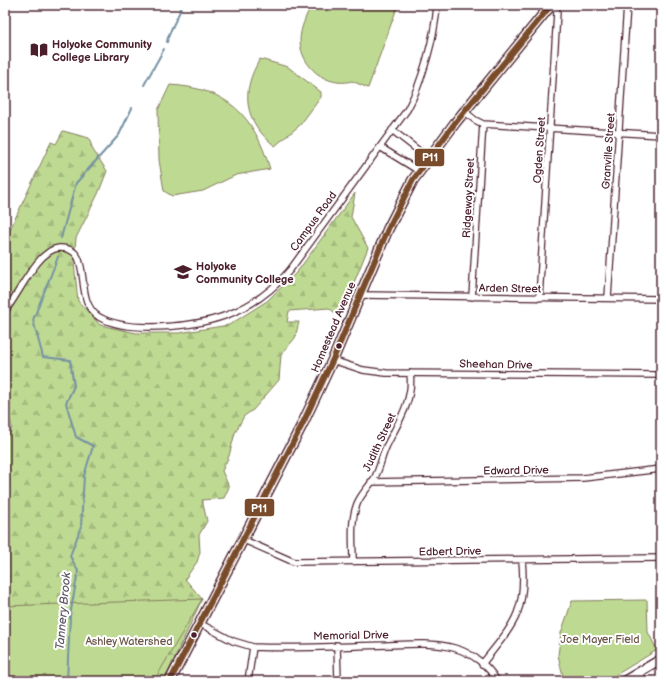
<svg xmlns="http://www.w3.org/2000/svg" width="666" height="686" viewBox="0 0 666 686" font-family="'Balsamiq Sans',sans-serif">
  <style>
    .forest { fill: url(#forest-firs); stroke: #847c5e }
    .green { fill: #beda92; stroke: #847c5e }
    .lines { fill: none; stroke-linecap: round; stroke-linejoin: round }
    .stream { stroke: #7591a3; stroke-width: 2 }
    .minor-casing { stroke: #4a1f2b; stroke-width: 8 }
    .secondary-casing { stroke: #4a1f2b; stroke-width: 11 }
    .primary-casing { stroke: #4a1f2b; stroke-width: 12 }
    .minor { stroke: #fff; stroke-width: 5.5 }
    .secondary { stroke: #fff; stroke-width: 8 }
    .primary { stroke: #fff; stroke-width: 9 }
    .bus-1-casing { stroke: #fff; stroke-width: 9 }
    .bus-1 { stroke: #7a4b2a; stroke-width: 6 }
    .bus-dot { fill: #4a1f2b; stroke: #fff; stroke-width: 1.5 }
    .labels { text-anchor: middle; stroke-width: 4; stroke-linejoin: round; paint-order: stroke }
    .poi-label { font-size: 11px; font-weight: bold; fill: #4a1f2b; stroke: #fff; text-anchor: start }
    .street-label { font-size: 11px; fill: #4a1f2b; stroke: #fff }
    .park-label { font-size: 11px; fill: #6d574a; stroke: #fff }
    .water-label { font-size: 12px; font-style: italic; fill: #605867; stroke: #fff }
    .line-badge { stroke: #fff; stroke-width: 1.5 }
    .badge-label { font-size: 11px; text-anchor: middle; font-weight: bold; fill: #fff }
  </style>
  <defs>
    <pattern id="forest-firs" width="22" height="20" patternUnits="userSpaceOnUse"><rect width="22" height="20" fill="#beda92"/><path d="M5 1l3.5 6h-7zM16 11l3.5 6h-7z" fill="#a5bb7e"/></pattern>
  </defs>
  <rect width="100%" height="100%" fill="#fff"/>
  <filter id="ink" filterUnits="userSpaceOnUse"><feTurbulence type="fractalNoise" baseFrequency=".025" numOctaves="2"/><feDisplacementMap in="SourceGraphic" scale="8" xChannelSelector="R" yChannelSelector="G"/><feConvolveMatrix kernelMatrix="1 2 1 2 8 2 1 2 1" color-interpolation-filters="sRGB"/></filter>
  <g filter="url(#ink)">
    <!-- forest -->
    <path class="forest" d="M63 131 89 138 93 150 107 171 98 194 76 238 74 262 78 301 100 325 136 333H179L229 325 267 301 297 272 355 193 351 217 368 248 340 317 329 308 289 311 287 322H299L295 338 281 355 279 380 253 410 244 416 235 433 229 456 222 471 229 487 224 498 202 500 207 521 199 535 200 552 197 562 185 579 202 599 164 681H5V442L12 428 5 401V240L51 142 56 144Z"/>
    <!-- green -->
    <path class="green" d="M311 5H398L368 88 352 81C327 88 301 67 300 41 300 28 306 17 311 5Z
      M260 59 288 67 321 92V97L300 125 275 146C244 122 240 92 260 59Z
      M170 85C227 88 254 115 270 169L236 175 203 191 172 196 164 191 159 160 158 110Z
      M202 599 154 681H5V606Z
      M647 600 648 632 657 650 606 681H564L558 655 561 633 572 601Z"/>
    <g class="lines">
      <!-- stream -->
      <path class="stream" d="M167 42C169 29 178 19 182 5
        M144 85 164 49
        M61 238 76 183 119 135 132 108
        M58 257 33 320 43 357 70 360 74 386 66 403 76 437 93 446 84 476 81 527 70 556 78 571 70 616 67 681"/>
      <!-- minor casing -->
      <g class="minor-casing">
        <path id="minor" d="M464 111 475 120 483 124 472 297
          M483 124 661 135
          M392 130 428 158
          M380 147 419 171
          M360 295 661 299
          M539 298 556 30 557 11 552 5
          M608 298 627 5
          M5 311C18 296 38 249 59 248 96 246 71 300 99 317 113 325 133 327 149 327 206 327 253 314 290 270L407 110C422 83 435 36 437 5
          M332 360 363 370 386 373 661 375
          M371 482 583 478 661 469
          M244 540 294 562 661 558
          M353 562C353 543 350 522 357 504 361 494 368 488 374 479 380 469 381 458 386 447 397 424 414 401 410 373
          M199 623 233 641 253 647C297 649 343 646 387 645 409 644 433 642 454 648 472 653 488 665 497 681
          M337 645 338 681
          M482 664C513 625 527 613 522 560
          M639 672 644 681
          M248 681 253 647"/>
      </g>
      <!-- secondary casing -->
      <g class="secondary-casing">
        <path id="secondary" d="M624 681 661 659"/>
      </g>
      <!-- primary casing -->
      <g class="primary-casing">
        <path id="primary" d="M170 681 302 425 334 357 388 229 413 180 455 123 551 5"/>
      </g>
      <!-- minor -->
      <use href="#minor" class="minor"/>
      <!-- secondary -->
      <use href="#secondary" class="secondary"/>
      <!-- primary -->
      <use href="#primary" class="primary"/>
      <!-- bus-1 casing -->
      <g class="bus-1-casing">
        <path id="bus-1" d="M170 681 302 425 334 357 388 229 413 180 455 123 551 5"/>
      </g>
      <!-- bus-1 -->
      <use href="#bus-1" class="bus-1"/>
    </g>
  </g>
  <!-- icons -->
  <defs>
    <g id="library-bare" transform="scale(1.38)"><path d="M-6-4Q-3-5.5-.7-3.5V5Q-3 3-6 4ZM6-4Q3-5.5 .7-3.5V5Q3 3 6 4Z" fill="#4a1f2b" stroke="#fff" stroke-width="2.5" paint-order="stroke"/></g>
    <g id="university-bare" transform="scale(1.38)"><path d="M0-5L7-2L0 1L-7-2ZM-4 1L0 2.5L4 1V4Q0 6-4 4Z" fill="#4a1f2b" stroke="#fff" stroke-width="2.5" paint-order="stroke"/></g>
  </defs>
  <g fill-rule="evenodd">
    <use href="#library-bare" x="39" y="50"/>
    <use href="#university-bare" x="183" y="272"/>
  </g>
  <!-- markers -->
  <g class="bus-dot">
    <circle cx="339" cy="346" r="3.5"/>
    <circle cx="194" cy="635" r="3.5"/>
  </g>
  <g class="labels">
    <!-- poi labels -->
    <g class="poi-label">
      <text x="52" y="48">Holyoke Community<tspan x="52" dy="13">College Library</tspan></text>
      <text x="196" y="270">Holyoke<tspan x="196" dy="13">Community College</tspan></text>
    </g>
    <!-- street labels -->
    <g class="street-label">
      <text transform="translate(539 150) rotate(-86)" y="4">Ogden Street</text>
      <text transform="translate(608 151) rotate(-86)" y="4">Granville Street</text>
      <text transform="translate(468 198) rotate(-87)" y="4">Ridgeway Street</text>
      <text transform="translate(313 221) rotate(-54)" y="4">Campus Road</text>
      <text transform="translate(510 288) rotate(1)" y="4">Arden Street</text>
      <text transform="translate(333 327) rotate(-67)" y="4">Homestead Avenue</text>
      <text transform="translate(496 364) rotate(1)" y="4">Sheehan Drive</text>
      <text transform="translate(379 442) rotate(-65)" y="4">Judith Street</text>
      <text transform="translate(516 470) rotate(-1)" y="4">Edward Drive</text>
      <text transform="translate(450 551) rotate(-1)" y="4">Edbert Drive</text>
      <text transform="translate(351 635) rotate(-1)" y="4">Memorial Drive</text>
    </g>
    <!-- park labels -->
    <g class="park-label">
      <text x="600" y="643">Joe Mayer Field</text>
      <text x="129" y="645">Ashley Watershed</text>
    </g>
    <!-- water labels -->
    <g class="water-label">
      <text transform="translate(63 611) rotate(-85)" y="4">Tannery Brook</text>
    </g>
  </g>
  <g class="line-badge">
    <rect x="414" y="148" width="31" height="19" rx="4" fill="#7a4b2a"/>
    <rect x="244" y="498" width="31" height="19" rx="4" fill="#7a4b2a"/>
  </g>
  <g class="badge-label">
    <text x="430" y="161">P11</text>
    <text x="259" y="512">P11</text>
  </g>
  <!-- margin -->
  <rect width="666" height="686" fill="none" stroke="#fff" stroke-width="20"/>
  <rect x="10" y="10" width="646" height="666" fill="none" stroke="#4a1f2b" stroke-width="1.5" filter="url(#ink)"/>
</svg>
